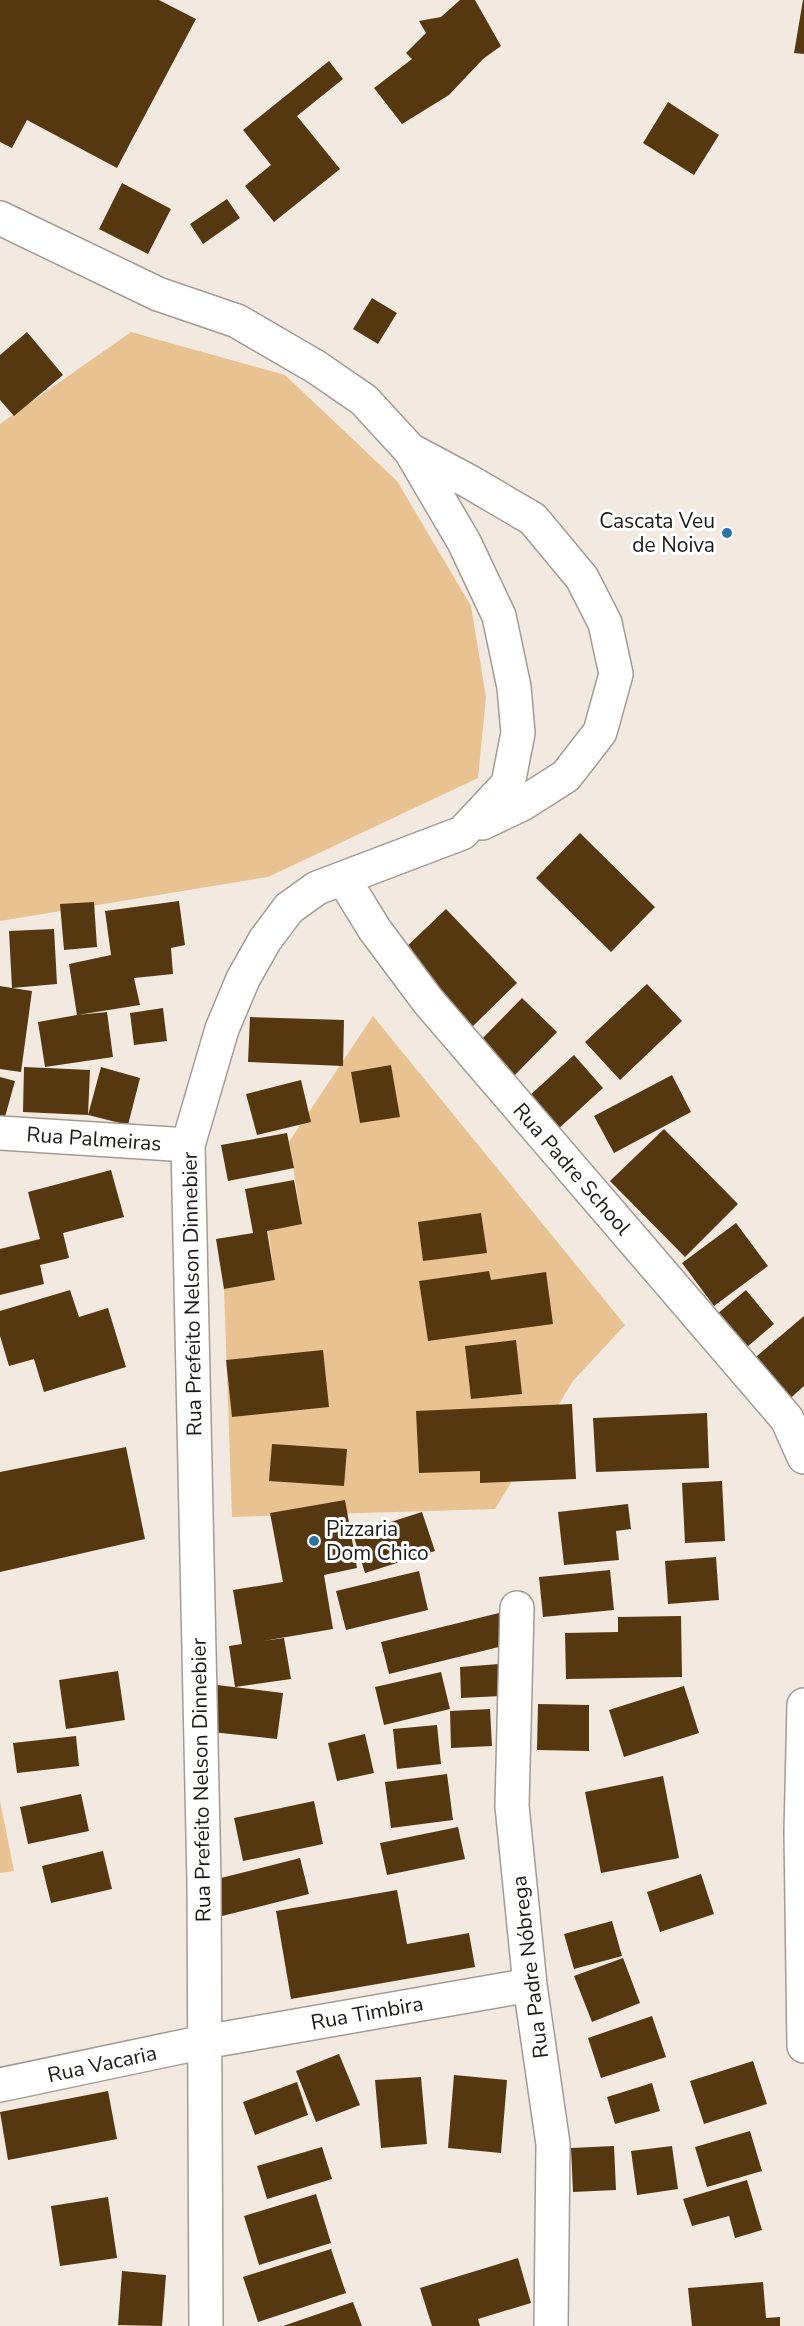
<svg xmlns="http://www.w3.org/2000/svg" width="804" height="2326" viewBox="0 0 804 2326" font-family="'Nunito Sans',sans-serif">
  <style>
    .green { fill: #e9c292 }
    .building { fill: #55380f }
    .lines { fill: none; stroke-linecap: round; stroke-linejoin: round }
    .minor-casing { stroke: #a39b93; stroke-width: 36 }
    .minor { stroke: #fff; stroke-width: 33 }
    .poi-dot { fill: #2a74a7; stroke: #fff; stroke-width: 2 }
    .labels { text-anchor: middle; stroke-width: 6; stroke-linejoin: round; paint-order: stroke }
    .poi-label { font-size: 21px; fill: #1c1916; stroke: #fff; text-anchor: end }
    .street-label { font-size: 21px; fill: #1c1916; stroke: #fff }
  </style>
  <rect width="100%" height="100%" fill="#f2eae1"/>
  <!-- green -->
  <path class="green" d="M131 332 285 375 397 481 471 606 486 697 478 778 268 877 0 921V424Z
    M373 1016 625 1325 573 1381 495 1509 232 1517 224 1289 275 1280 268 1230 302 1223 289 1142Z
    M0 1801 14 1871 0 1873Z"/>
  <!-- building -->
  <path class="building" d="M0 0H159L196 19 117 168 27 120 12 148 0 142Z
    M460 0H475L501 46 483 59 449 95 402 124 374 88 412 59 406 53 426 33 419 21 441 17Z
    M803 0H804V54L794 53Z
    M329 61 343 79 297 116 340 169 274 222 245 186 271 165 243 130Z
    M668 102 719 135 694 175 643 143Z
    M122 183 171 209 148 254 99 229Z
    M227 199 240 218 203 244 190 224Z
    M372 298 397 313 378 344 353 329Z
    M27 332 63 375 14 416 0 400V355Z
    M580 833 655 907 611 952 536 878Z
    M179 901 185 945 171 948 173 974 134 978 140 1005 77 1015 107 1012 113 1057 45 1067 38 1022 77 1015 69 964 111 955 105 911Z
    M94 902 97 947 64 950 60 904Z
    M446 909 517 983 472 1027 401 952Z
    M54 929 57 984 12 988 32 991 21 1072 0 1069V986L12 988 9 931Z
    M647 984 682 1021 620 1080 585 1042Z
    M522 998 557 1032 513 1077 478 1043Z
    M163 1008 167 1041 134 1045 130 1013Z
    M250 1017 344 1020 343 1066 248 1062Z
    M574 1055 603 1088 557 1130 528 1097Z
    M391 1065 400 1117 360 1123 351 1072Z
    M24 1067 90 1070 88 1115 23 1112Z
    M101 1067 140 1078 128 1125 88 1115Z
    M672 1075 691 1112 614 1153 594 1116Z
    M0 1077 15 1081 3 1124 0 1123Z
    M301 1080 311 1122 257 1135 246 1094Z
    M664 1129 738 1204 685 1257 610 1181Z
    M287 1133 294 1168 228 1181 221 1145Z
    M111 1170 124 1217 63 1233 69 1258 40 1265 44 1284 0 1295V1249L40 1239 28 1192Z
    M294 1180 302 1224 267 1231 275 1280 224 1289 216 1239 253 1233 245 1189Z
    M481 1213 487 1253 423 1261 418 1222Z
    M736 1223 768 1266 714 1306 682 1263Z
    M489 1271 491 1280 546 1272 553 1324 428 1341 419 1281Z
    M70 1290 79 1317 108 1308 126 1367 44 1392 34 1359 9 1366 0 1336V1311Z
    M746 1290 774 1324 740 1353 711 1319Z
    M804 1316V1386L785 1403 750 1362Z
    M516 1340 522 1394 471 1399 465 1346Z
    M323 1350 329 1407 232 1417 226 1360Z
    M572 1404 576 1479 480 1483V1471L419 1473 416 1411Z
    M707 1413 709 1468 596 1472 593 1418Z
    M272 1444 347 1449 344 1486 269 1481Z
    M126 1447 145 1539 0 1572V1472Z
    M722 1481 725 1541 685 1543 682 1483Z
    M345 1500 357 1568 324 1575 333 1629 263 1641 284 1638 291 1679 235 1687 229 1646 242 1644 233 1590 283 1582 270 1513Z
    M628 1504 631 1529 616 1531 619 1560 564 1565 558 1512Z
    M422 1512 435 1551 365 1573 353 1534Z
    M716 1557 719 1600 668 1604 665 1561Z
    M610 1570 614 1610 543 1617 539 1577Z
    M419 1571 428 1610 346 1630 336 1591Z
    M499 1613 507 1645 389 1674 381 1642Z
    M681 1616 682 1677 566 1679 565 1633 618 1632V1617Z
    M499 1664 501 1696 461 1698 460 1667Z
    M118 1671 125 1720 66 1729 59 1680Z
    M441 1672 450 1709 384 1725 375 1687Z
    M217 1685 283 1693 277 1739 212 1732Z
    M684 1686 699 1733 624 1757 609 1710Z
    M538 1704 589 1705V1751L537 1750Z
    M490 1709 492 1746 451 1748 450 1711Z
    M437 1725 441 1764 397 1769 393 1729Z
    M365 1734 374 1773 337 1781 328 1743Z
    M76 1736 79 1766 17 1773 13 1743Z
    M447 1774 453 1820 391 1828 385 1782Z
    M663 1776 679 1858 601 1873 585 1792Z
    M81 1794 89 1831 28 1844 20 1807Z
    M314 1801 323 1844 243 1861 234 1818Z
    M458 1827 465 1859 387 1875 380 1843Z
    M103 1851 112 1889 51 1903 42 1866Z
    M300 1858 309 1894 222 1916 213 1880Z
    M701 1874 714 1914 660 1932 647 1892Z
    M397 1890 407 1944 469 1933 475 1967 291 1999 276 1911Z
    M612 1921 622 1956 574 1969 564 1934Z
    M623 1958 640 2003 592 2022 574 1976Z
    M652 2016 666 2057 601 2078 588 2038Z
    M339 2054 360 2105 316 2122 296 2071Z
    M753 2061 767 2104 704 2124 690 2081Z
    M454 2075 507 2080 501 2153 448 2148Z
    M421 2077 427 2144 381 2148 375 2080Z
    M297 2082 308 2115 255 2135 243 2102Z
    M652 2083 660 2111 615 2124 607 2097Z
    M108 2091 117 2139 8 2160 0 2112Z
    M750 2131 762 2171 707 2187 695 2147Z
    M614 2146 616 2190 573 2192 571 2148Z
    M672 2146 678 2189 637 2195 631 2151Z
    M322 2147 332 2179 267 2199 257 2166Z
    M747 2180 762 2230 735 2238 729 2216 692 2226 683 2199Z
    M316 2194 331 2243 259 2265 244 2216Z
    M108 2197 117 2258 60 2266 51 2206Z
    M331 2249 346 2293 258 2322 243 2277Z
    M518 2258 531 2303 478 2319 480 2326H432L420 2288Z
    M122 2271 166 2275 162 2326 118 2325Z
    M763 2282 766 2318 780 2317V2326H692L688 2288Z
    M353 2302 362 2326H283Z"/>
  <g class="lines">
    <!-- minor casing -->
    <g class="minor-casing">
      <path id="minor" d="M0 218 158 294 237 321 316 367 364 400 410 450 464 542 499 616 514 687 518 733 508 784 462 833 317 888 289 908 265 940 243 979 222 1029 188 1145 204 1881 206 2326
        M410 450 470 482 533 519 582 578 605 623 616 674 600 732 566 776 522 804 482 823
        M343 878 375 930 428 1001 787 1419 804 1457
        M0 1133 188 1145
        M517 1608 512 1806 530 1985 553 2144 551 2326
        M804 1705 801 1832 804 2046
        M0 2085 204 2042 530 1985"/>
    </g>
    <!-- minor -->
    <use href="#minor" class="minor"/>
  </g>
  <!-- markers -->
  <g class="poi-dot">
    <circle cx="727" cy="533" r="6"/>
    <circle cx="314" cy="1541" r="6"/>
  </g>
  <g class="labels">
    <!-- poi labels -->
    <g class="poi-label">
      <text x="715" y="528">Cascata Veu<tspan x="715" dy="24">de Noiva</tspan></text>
      <text x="326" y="1536" text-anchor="start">Pizzaria<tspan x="326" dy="24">Dom Chico</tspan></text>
    </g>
    <!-- street labels -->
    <g class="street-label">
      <text transform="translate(94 1139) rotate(4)" y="7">Rua Palmeiras</text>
      <text transform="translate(572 1169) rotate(49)" y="7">Rua Padre School</text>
      <text transform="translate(192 1294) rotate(-91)" y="7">Rua Prefeito Nelson Dinnebier</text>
      <text transform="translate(201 1780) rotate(-91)" y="7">Rua Prefeito Nelson Dinnebier</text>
      <text transform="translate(530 1967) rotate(-97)" y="7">Rua Padre Nóbrega</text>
      <text transform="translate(367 2013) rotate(-10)" y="7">Rua Timbira</text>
      <text transform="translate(102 2064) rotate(-12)" y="7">Rua Vacaria</text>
    </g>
  </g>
</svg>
